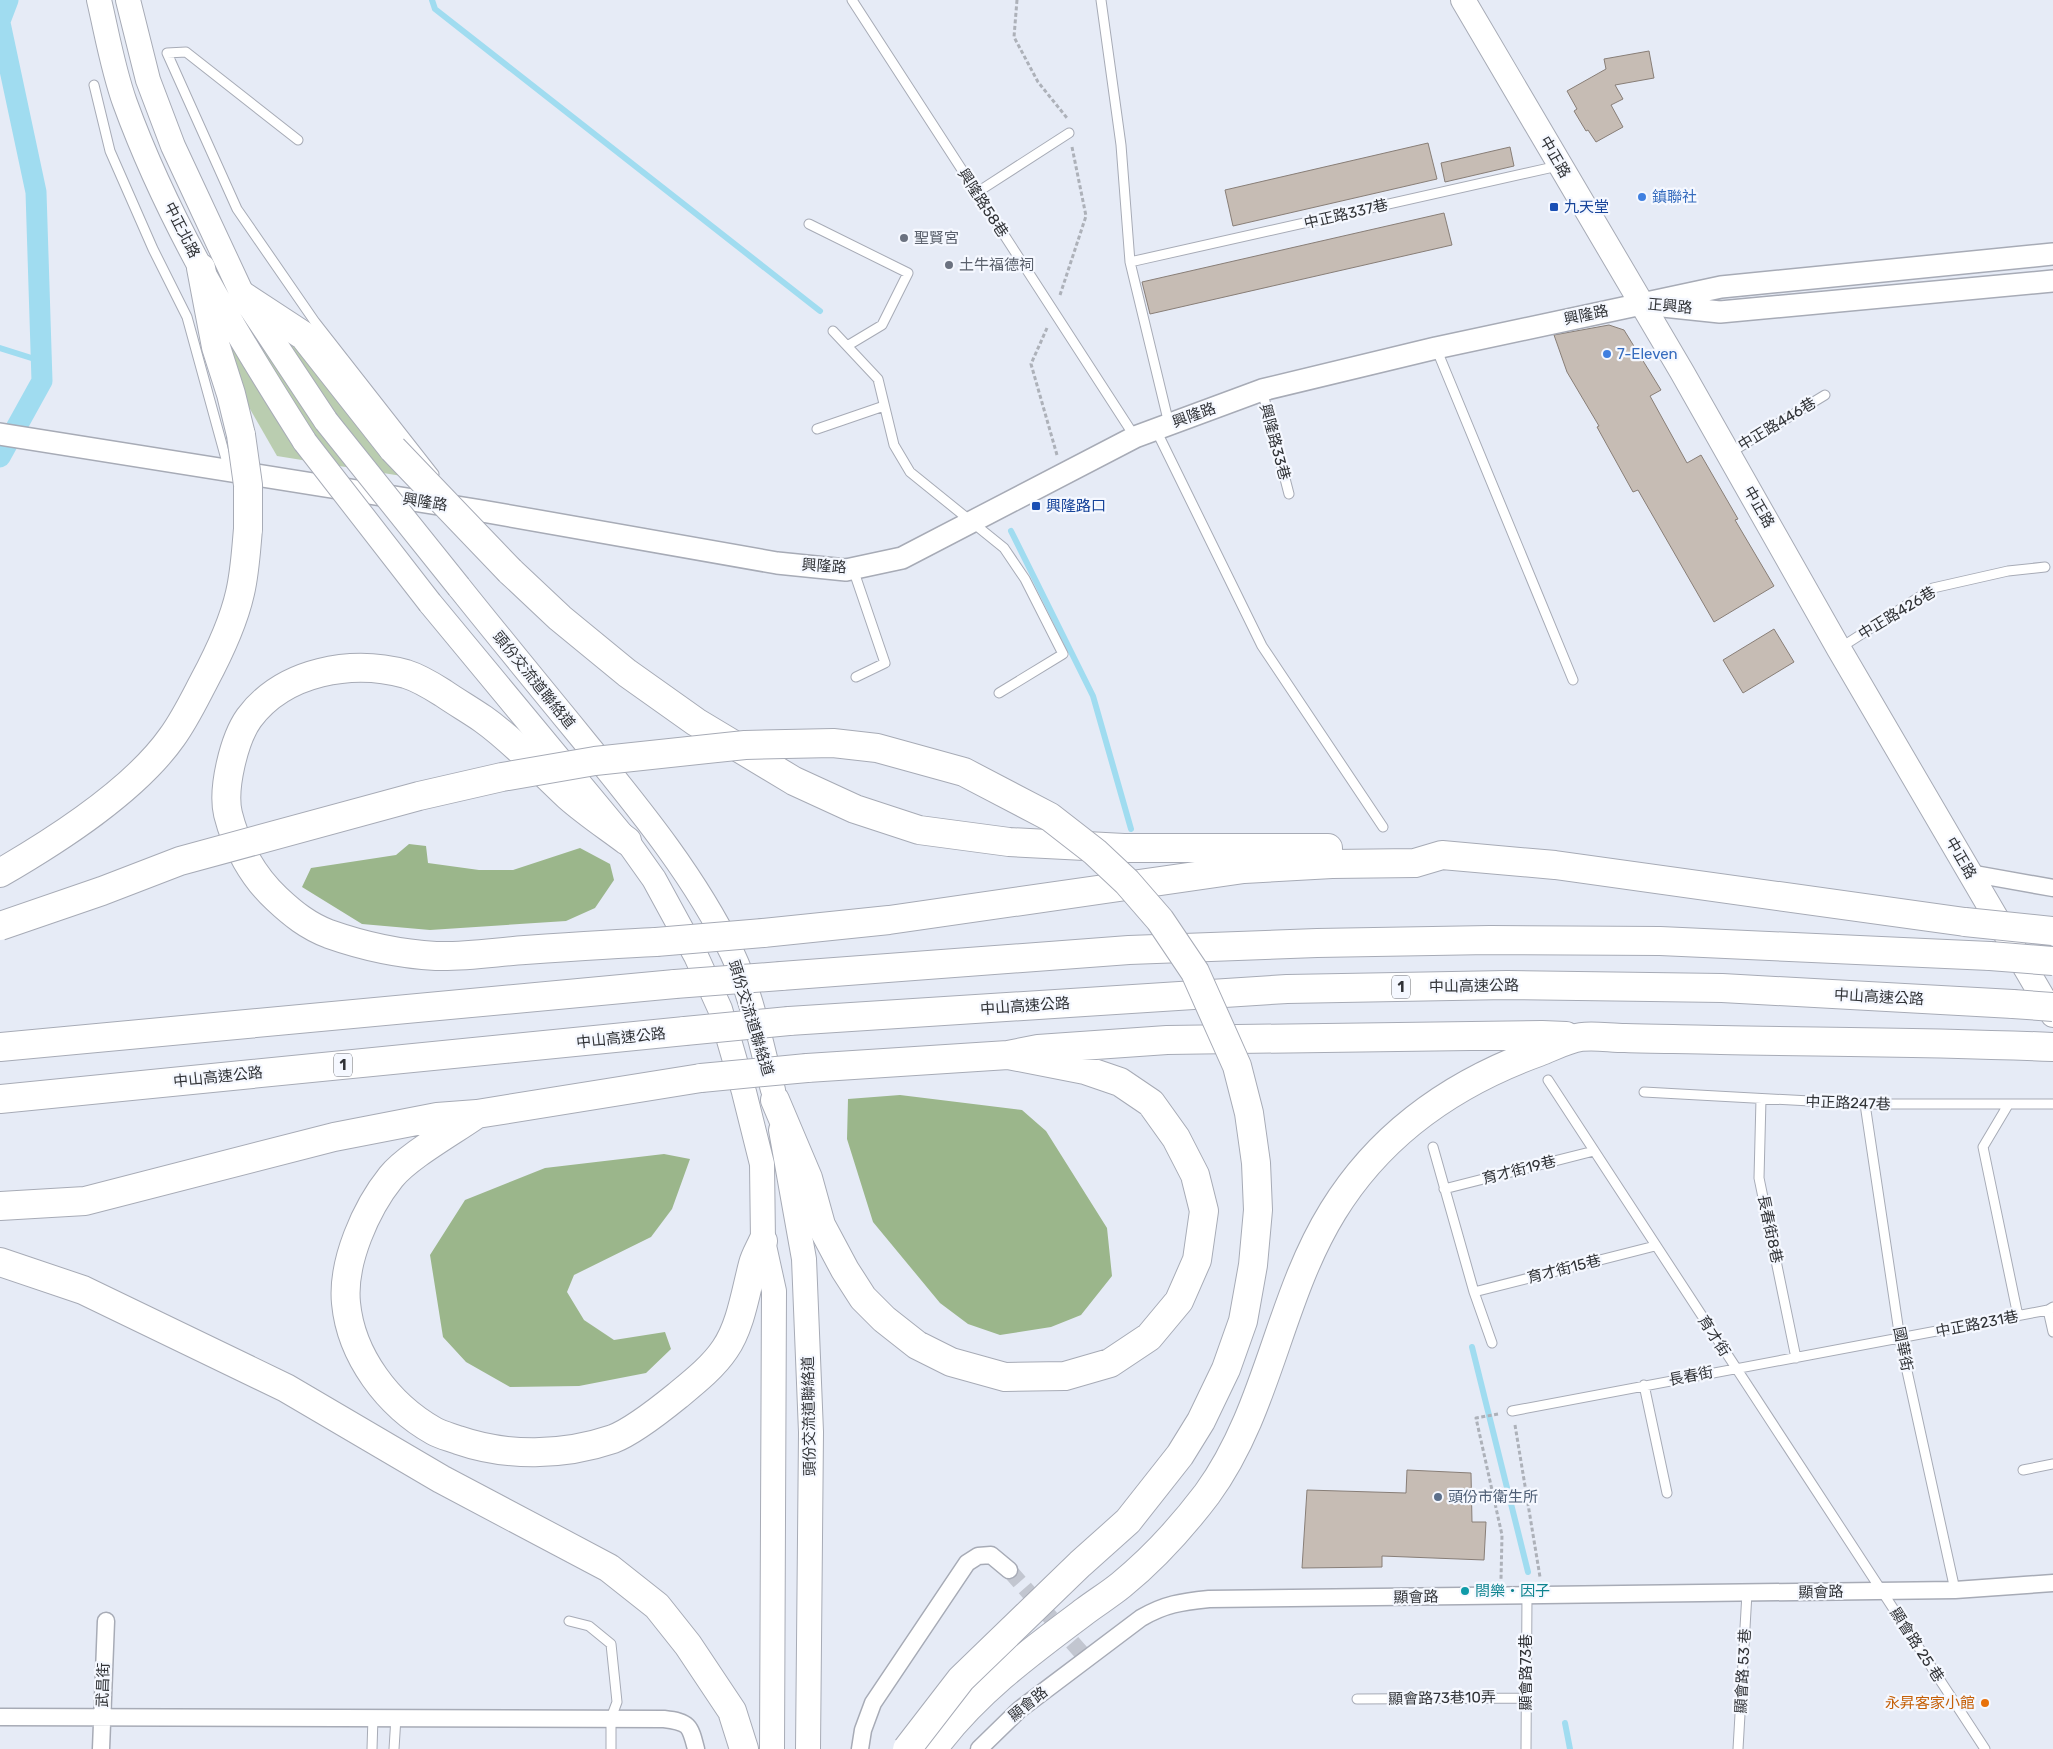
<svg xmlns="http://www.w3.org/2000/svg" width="2053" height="1749" viewBox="0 0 2053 1749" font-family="Rubik,'Noto Sans TC',sans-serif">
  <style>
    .green { fill: #bacdb0 }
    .forest { fill: #9bb68b }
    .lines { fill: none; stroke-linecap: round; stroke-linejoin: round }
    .stream { stroke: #a0dcf0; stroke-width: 6 }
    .canal { stroke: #a0dcf0; stroke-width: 21 }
    .building { fill: #c6bcb4; stroke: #887e77 }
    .minor-tunnel { stroke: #c2c6d0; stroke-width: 16; stroke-dasharray: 16 8; stroke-linecap: butt }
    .service-casing { stroke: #a7abb6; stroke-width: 11 }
    .minor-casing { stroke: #a7abb6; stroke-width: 19 }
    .tertiary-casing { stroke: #a7abb6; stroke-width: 24 }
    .secondary-casing { stroke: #a7abb6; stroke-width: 26 }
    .motorway-casing { stroke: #a7abb6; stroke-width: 30 }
    .path { stroke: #adb1b9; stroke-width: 3; stroke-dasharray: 4 2.5; stroke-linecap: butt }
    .service { stroke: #fff; stroke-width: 9 }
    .minor { stroke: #fff; stroke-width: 16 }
    .tertiary { stroke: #fff; stroke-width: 21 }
    .secondary { stroke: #fff; stroke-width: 24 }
    .motorway { stroke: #fff; stroke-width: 28 }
    .secondary-bridge-casing { stroke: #a7abb6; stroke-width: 26; stroke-linecap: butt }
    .motorway-bridge-casing { stroke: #a7abb6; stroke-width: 30; stroke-linecap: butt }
    .secondary-bridge { stroke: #fff; stroke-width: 24 }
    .motorway-bridge { stroke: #fff; stroke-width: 28 }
    .shop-dot { fill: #3f7fe0; stroke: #f5f8ff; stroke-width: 2 }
    .transit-dot { fill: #1a4fb4; stroke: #f5f8ff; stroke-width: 2 }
    .worship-dot { fill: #6b7280; stroke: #f5f8ff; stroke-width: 2 }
    .service-dot { fill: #5c6f8a; stroke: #f5f8ff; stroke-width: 2 }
    .culture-dot { fill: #0f9aa8; stroke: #f5f8ff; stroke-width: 2 }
    .food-dot { fill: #e8710a; stroke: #f5f8ff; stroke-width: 2 }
    .labels { text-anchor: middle; stroke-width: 4.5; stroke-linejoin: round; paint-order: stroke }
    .shield { fill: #f5f8ff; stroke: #6c6e73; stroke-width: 1 }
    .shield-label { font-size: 14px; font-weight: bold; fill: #313337 }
    .street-label { font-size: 15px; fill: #313337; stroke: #f5f8ff }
    .shop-label { font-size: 15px; fill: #366cbe; stroke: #f5f8ff; text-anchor: start }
    .transit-label { font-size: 15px; fill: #164399; stroke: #f5f8ff; text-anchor: start }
    .worship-label { font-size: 15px; fill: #5b616d; stroke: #f5f8ff; text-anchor: start }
    .service-label { font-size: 15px; fill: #4e5e75; stroke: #f5f8ff; text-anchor: start }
    .culture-label { font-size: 15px; fill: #0d838f; stroke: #f5f8ff; text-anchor: start }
    .food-label { font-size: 15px; fill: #c56008; stroke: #f5f8ff; text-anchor: end }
  </style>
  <rect width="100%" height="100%" fill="#e6ebf6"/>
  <!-- green -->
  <path class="green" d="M200 322 310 331 433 481 277 456Z"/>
  <!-- forest -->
  <path class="forest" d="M409 844 426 846 428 863 479 870H513L580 848 610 864 614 880 595 908 566 921 430 930 362 924 302 887 311 868 396 855Z
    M900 1095 1022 1110 1046 1131 1107 1228 1112 1276 1081 1315 1051 1327 1000 1335 968 1324 940 1303 873 1222 847 1139 848 1099Z
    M664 1154 690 1159 672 1209 651 1237 574 1275 567 1292 584 1320 614 1340 665 1332 671 1349 646 1373 579 1386 510 1387 466 1362 443 1337 430 1255 465 1200 545 1168Z"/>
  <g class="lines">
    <!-- stream -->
    <path class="stream" d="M432 0 435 9 820 311
      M0 348 41 361
      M1011 531 1093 696 1131 829
      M1472 1347 1528 1572
      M1565 1723 1570 1749"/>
    <!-- canal -->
    <path class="canal" d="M0 21 8 0
      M0 23 36 192 42 381 0 457"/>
  </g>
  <!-- building -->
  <path class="building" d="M1649 51 1654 78 1615 85 1623 99 1611 105 1623 127 1596 142 1588 130 1586 131 1574 111 1577 109 1567 91 1606 69 1604 59Z
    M1428 143 1437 179 1233 226 1225 190Z
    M1510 147 1514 166 1445 182 1441 163Z
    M1444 213 1452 245 1150 314 1142 282Z
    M1609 325 1624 330 1661 390 1650 396 1687 463 1701 455 1738 519 1735 520 1774 586 1714 622 1638 490 1633 492 1597 427 1599 426 1567 372 1554 335Z
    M1774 629 1794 662 1743 693 1723 660Z
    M1407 1470 1471 1473 1472 1522H1486L1484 1560 1382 1556V1567L1302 1568 1307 1490 1406 1493Z"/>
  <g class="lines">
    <!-- minor-tunnel -->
    <path class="minor-tunnel" d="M1009 1570 1086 1658"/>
    <!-- service casing -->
    <g class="service-casing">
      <path id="service" d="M852 0 1135 437
        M1101 0 1121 145 1130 262 1169 424
        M94 85 110 151 153 249 187 317 229 470
        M298 140 186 52 167 53 237 209 315 322 434 474
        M976 193 1069 133
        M809 224 908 273 882 325 847 346
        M1130 262 1558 166
        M833 331 878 379 894 445 910 472 1004 548 1025 579 1063 654 999 693
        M1436 348 1573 680
        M1262 390 1289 494
        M817 429 884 406
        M1156 430 1262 646 1383 827
        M1728 454 1825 395
        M853 569 885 663 856 677
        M1840 648 1933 588 2008 571 2045 567
        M1548 1080 1985 1749
        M1644 1092 1865 1104H2053
        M1761 1099 1759 1178 1796 1358
        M1865 1104 1900 1339 1955 1590
        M2008 1105 1983 1147 2018 1316
        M1433 1147 1474 1292 1492 1343
        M1444 1189 1594 1151
        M1474 1292 1655 1246
        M2048 1310 2053 1332
        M1644 1385 1667 1493
        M1512 1411 2048 1310 2053 1307
        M2023 1470 2053 1464
        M569 1621 589 1626 611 1644 617 1702 611 1718V1749
        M1357 1699 1526 1698
        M372 1749 373 1717
        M394 1749 396 1717
        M1526 1749 1527 1595
        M1738 1749 1747 1593"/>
    </g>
    <!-- minor casing -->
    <g class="minor-casing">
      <path id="minor" d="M1969 873 2053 888
        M0 1717 664 1719C689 1722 690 1725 696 1749
        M101 1749 106 1621
        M860 1749 863 1730 873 1703 967 1563 978 1556 991 1555 1009 1570
        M979 1749 1019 1710 1141 1618C1165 1604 1181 1602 1209 1599L1955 1590 2053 1583"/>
    </g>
    <!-- tertiary casing -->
    <g class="tertiary-casing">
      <path id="tertiary" d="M1663 306 1720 312 2053 281
        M0 434 482 511 777 563 846 570 902 558 1135 437 1262 390 1436 348 1721 287 2053 254"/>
    </g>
    <!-- secondary casing -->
    <g class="secondary-casing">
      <path id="secondary" d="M99 0C107 34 113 70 125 103 169 224 237 335 305 442
        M128 0 148 80 173 146 243 296 326 421
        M1463 0 1682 372 1839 649 2053 1015
        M459 587C499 637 540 687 581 737 636 805 693 873 732 953 752 995 761 1045 773 1090
        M430 603 627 841 654 879 696 956 720 1009 744 1092 762 1164 763 1241 774 1291 772 1749
        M781 1130 804 1259 811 1432 808 1749"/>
    </g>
    <!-- motorway casing -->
    <g class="motorway-casing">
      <path id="motorway" d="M201 268 216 347 231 394 241 435
        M243 296 304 336 393 449
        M510 571 560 618 627 673 696 722 794 781 855 809 919 830 1009 842 1124 848H1328
        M627 841C607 826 586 812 568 796 540 770 514 741 483 719 470 710 456 702 443 693 432 686 419 678 406 674 352 659 284 671 249 718 234 739 222 789 228 814 236 846 253 877 277 899 293 914 308 926 329 934 363 946 400 954 436 956 466 957 496 952 525 950 569 947 613 944 656 942
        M0 873C57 840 134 791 172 737 185 719 194 700 204 681 219 653 233 624 240 593 245 572 246 550 248 529
        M763 933 889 920 1244 869 1332 864 1415 863 1442 855 1555 865 1965 922
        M781 976 1129 950 1317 943 1490 940 1660 941 1990 956
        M789 1021 1287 989 1507 985 1722 988 2013 1004
        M0 1047 675 984
        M807 1068 1008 1055 1038 1049 1167 1040 1542 1035 1566 1036
        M0 1099 685 1031
        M775 1100 808 1178 821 1225 845 1270 863 1298 884 1319 917 1345 951 1362 1005 1377 1065 1376 1110 1363 1149 1337 1179 1301 1197 1260 1204 1211 1195 1175 1176 1138 1151 1103 1120 1082 1085 1070 1008 1055
        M477 1114C453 1131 408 1156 391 1177 366 1208 342 1262 346 1303 351 1356 388 1405 434 1431 441 1435 450 1437 458 1440 507 1457 563 1456 613 1439 631 1432 661 1409 677 1396 694 1382 713 1367 725 1349 741 1326 746 1290 753 1264 755 1256 760 1248 763 1241
        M0 1206 85 1201 334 1137 437 1117 477 1114 701 1078
        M0 1262 83 1290 286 1388 441 1479 609 1568 657 1606 688 1645 732 1711 744 1749
        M933 1749C974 1693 1030 1652 1085 1611 1097 1602 1110 1594 1121 1585 1154 1558 1182 1527 1207 1494 1269 1409 1278 1300 1333 1211 1381 1133 1453 1083 1539 1052 1552 1047 1567 1039 1581 1037 1594 1035 1611 1038 1625 1038 1657 1039 1689 1039 1721 1040 1831 1042 1942 1042 2053 1047"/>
    </g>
    <!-- path -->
    <path class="path" d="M1017 0 1014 37 1038 82 1067 118
      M1060 295 1086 216 1072 147
      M1047 328 1031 364 1057 455
      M1498 1414 1476 1418 1502 1535 1501 1579
      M1515 1425 1540 1577"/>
    <!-- service -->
    <use href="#service" class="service"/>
    <!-- minor -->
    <use href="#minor" class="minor"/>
    <!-- tertiary -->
    <use href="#tertiary" class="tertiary"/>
    <!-- secondary -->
    <use href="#secondary" class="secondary"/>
    <!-- motorway -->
    <use href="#motorway" class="motorway"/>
    <!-- secondary-bridge casing -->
    <g class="secondary-bridge-casing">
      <path id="secondary-bridge" d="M326 421 459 587
        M305 442 430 603"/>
    </g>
    <!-- motorway-bridge casing -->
    <g class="motorway-bridge-casing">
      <path id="motorway-bridge" d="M241 435 248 485V529
        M393 449 510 571
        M1965 922 2053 931
        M0 926 102 891 180 861 419 796 502 777 595 761 745 745 833 743 877 748 964 772 1050 817 1095 852 1127 882 1160 920 1195 972 1237 1066 1249 1113 1256 1163 1258 1210 1253 1265 1243 1321 1226 1369 1201 1421 1180 1455 1128 1521 1080 1564 961 1679 907 1749
        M656 942 763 933
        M1990 956 2053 961
        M675 984 781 976
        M2013 1004 2053 1007
        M685 1031 789 1021
        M701 1078 807 1068"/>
    </g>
    <!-- secondary-bridge -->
    <use href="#secondary-bridge" class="secondary-bridge"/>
    <!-- motorway-bridge -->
    <use href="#motorway-bridge" class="motorway-bridge"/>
  </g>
  <!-- markers -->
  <g class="shop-dot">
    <circle cx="1642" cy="197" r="5"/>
    <circle cx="1607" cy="354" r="5"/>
  </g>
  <g class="transit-dot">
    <rect x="1549" y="202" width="10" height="10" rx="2.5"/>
    <rect x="1031" y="501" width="10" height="10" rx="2.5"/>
  </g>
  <g class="worship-dot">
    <circle cx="904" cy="238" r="5"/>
    <circle cx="949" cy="265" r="5"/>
  </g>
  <circle class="service-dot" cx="1438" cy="1497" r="5"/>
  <circle class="culture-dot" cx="1465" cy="1591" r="5"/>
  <circle class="food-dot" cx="1985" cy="1703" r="5"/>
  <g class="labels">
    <!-- shield labels -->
    <g class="shield">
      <rect x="1392" y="975.5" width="18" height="23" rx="4"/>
      <rect x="334" y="1053.5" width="18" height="23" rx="4"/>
    </g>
    <g class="shield-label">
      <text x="1401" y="992">1</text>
      <text x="343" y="1070">1</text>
    </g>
    <!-- street labels -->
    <g class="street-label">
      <text transform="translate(1555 157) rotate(60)" y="5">中正路</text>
      <text transform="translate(983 203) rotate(57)" y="5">興隆路58巷</text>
      <text transform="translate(1346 214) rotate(-13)" y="5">中正路337巷</text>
      <text transform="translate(182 230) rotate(63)" y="5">中正北路</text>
      <text transform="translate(1670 306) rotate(5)" y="5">正興路</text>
      <text transform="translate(1586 315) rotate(-12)" y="5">興隆路</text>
      <text transform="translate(1194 415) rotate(-20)" y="5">興隆路</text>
      <text transform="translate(1777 424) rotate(-31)" y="5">中正路446巷</text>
      <text transform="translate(1275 442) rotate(75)" y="5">興隆路33巷</text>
      <text transform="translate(425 502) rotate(9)" y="5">興隆路</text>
      <text transform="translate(1759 507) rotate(60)" y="5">中正路</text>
      <text transform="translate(824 566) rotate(4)" y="5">興隆路</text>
      <text transform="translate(1897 613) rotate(-31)" y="5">中正路426巷</text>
      <text transform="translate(534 680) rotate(51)" y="5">頭份交流道聯絡道</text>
      <text transform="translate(1961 858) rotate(60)" y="5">中正路</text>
      <text transform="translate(1474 986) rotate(-1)" y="5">中山高速公路</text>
      <text transform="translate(1879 997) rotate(3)" y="5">中山高速公路</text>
      <text transform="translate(1025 1006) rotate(-4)" y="5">中山高速公路</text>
      <text transform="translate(751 1018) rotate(73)" y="5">頭份交流道聯絡道</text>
      <text transform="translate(621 1038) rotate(-6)" y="5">中山高速公路</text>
      <text transform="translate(218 1077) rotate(-6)" y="5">中山高速公路</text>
      <text transform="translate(1848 1103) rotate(2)" y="5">中正路247巷</text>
      <text transform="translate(1519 1170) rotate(-14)" y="5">育才街19巷</text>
      <text transform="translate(1770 1229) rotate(78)" y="5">長春街8巷</text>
      <text transform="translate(1564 1269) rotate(-14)" y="5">育才街15巷</text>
      <text transform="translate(1977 1324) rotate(-11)" y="5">中正路231巷</text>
      <text transform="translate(1714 1336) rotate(57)" y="5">育才街</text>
      <text transform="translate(1903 1349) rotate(79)" y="5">國華街</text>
      <text transform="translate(1691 1376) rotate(-11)" y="5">長春街</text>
      <text transform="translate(809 1416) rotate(-91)" y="5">頭份交流道聯絡道</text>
      <text transform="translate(1821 1592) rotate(-1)" y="5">顯會路</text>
      <text transform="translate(1416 1597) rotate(-1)" y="5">顯會路</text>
      <text transform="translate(1917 1645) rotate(57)" y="5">顯會路 25 巷</text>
      <text transform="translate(1743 1671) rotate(-87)" y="5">顯會路 53 巷</text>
      <text transform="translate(1526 1672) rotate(-90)" y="5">顯會路73巷</text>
      <text transform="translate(103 1685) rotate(-88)" y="5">武昌街</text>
      <text transform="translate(1442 1698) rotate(-1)" y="5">顯會路73巷10弄</text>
      <text transform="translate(1028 1704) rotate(-39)" y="5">顯會路</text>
    </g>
    <!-- shop labels -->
    <g class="shop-label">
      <text x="1652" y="202">鎮聯社</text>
      <text x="1617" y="359">7-Eleven</text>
    </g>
    <!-- transit labels -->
    <g class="transit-label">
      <text x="1564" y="212">九天堂</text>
      <text x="1046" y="511">興隆路口</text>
    </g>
    <!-- worship labels -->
    <g class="worship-label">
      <text x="914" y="243">聖賢宮</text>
      <text x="959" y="270">土牛福德祠</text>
    </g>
    <!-- service labels -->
    <g class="service-label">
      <text x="1448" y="1502">頭份市衛生所</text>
    </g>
    <!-- culture labels -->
    <g class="culture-label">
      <text x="1475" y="1596">閤樂‧因子</text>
    </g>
    <!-- food labels -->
    <g class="food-label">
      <text x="1975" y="1708">永昇客家小館</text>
    </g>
  </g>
</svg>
